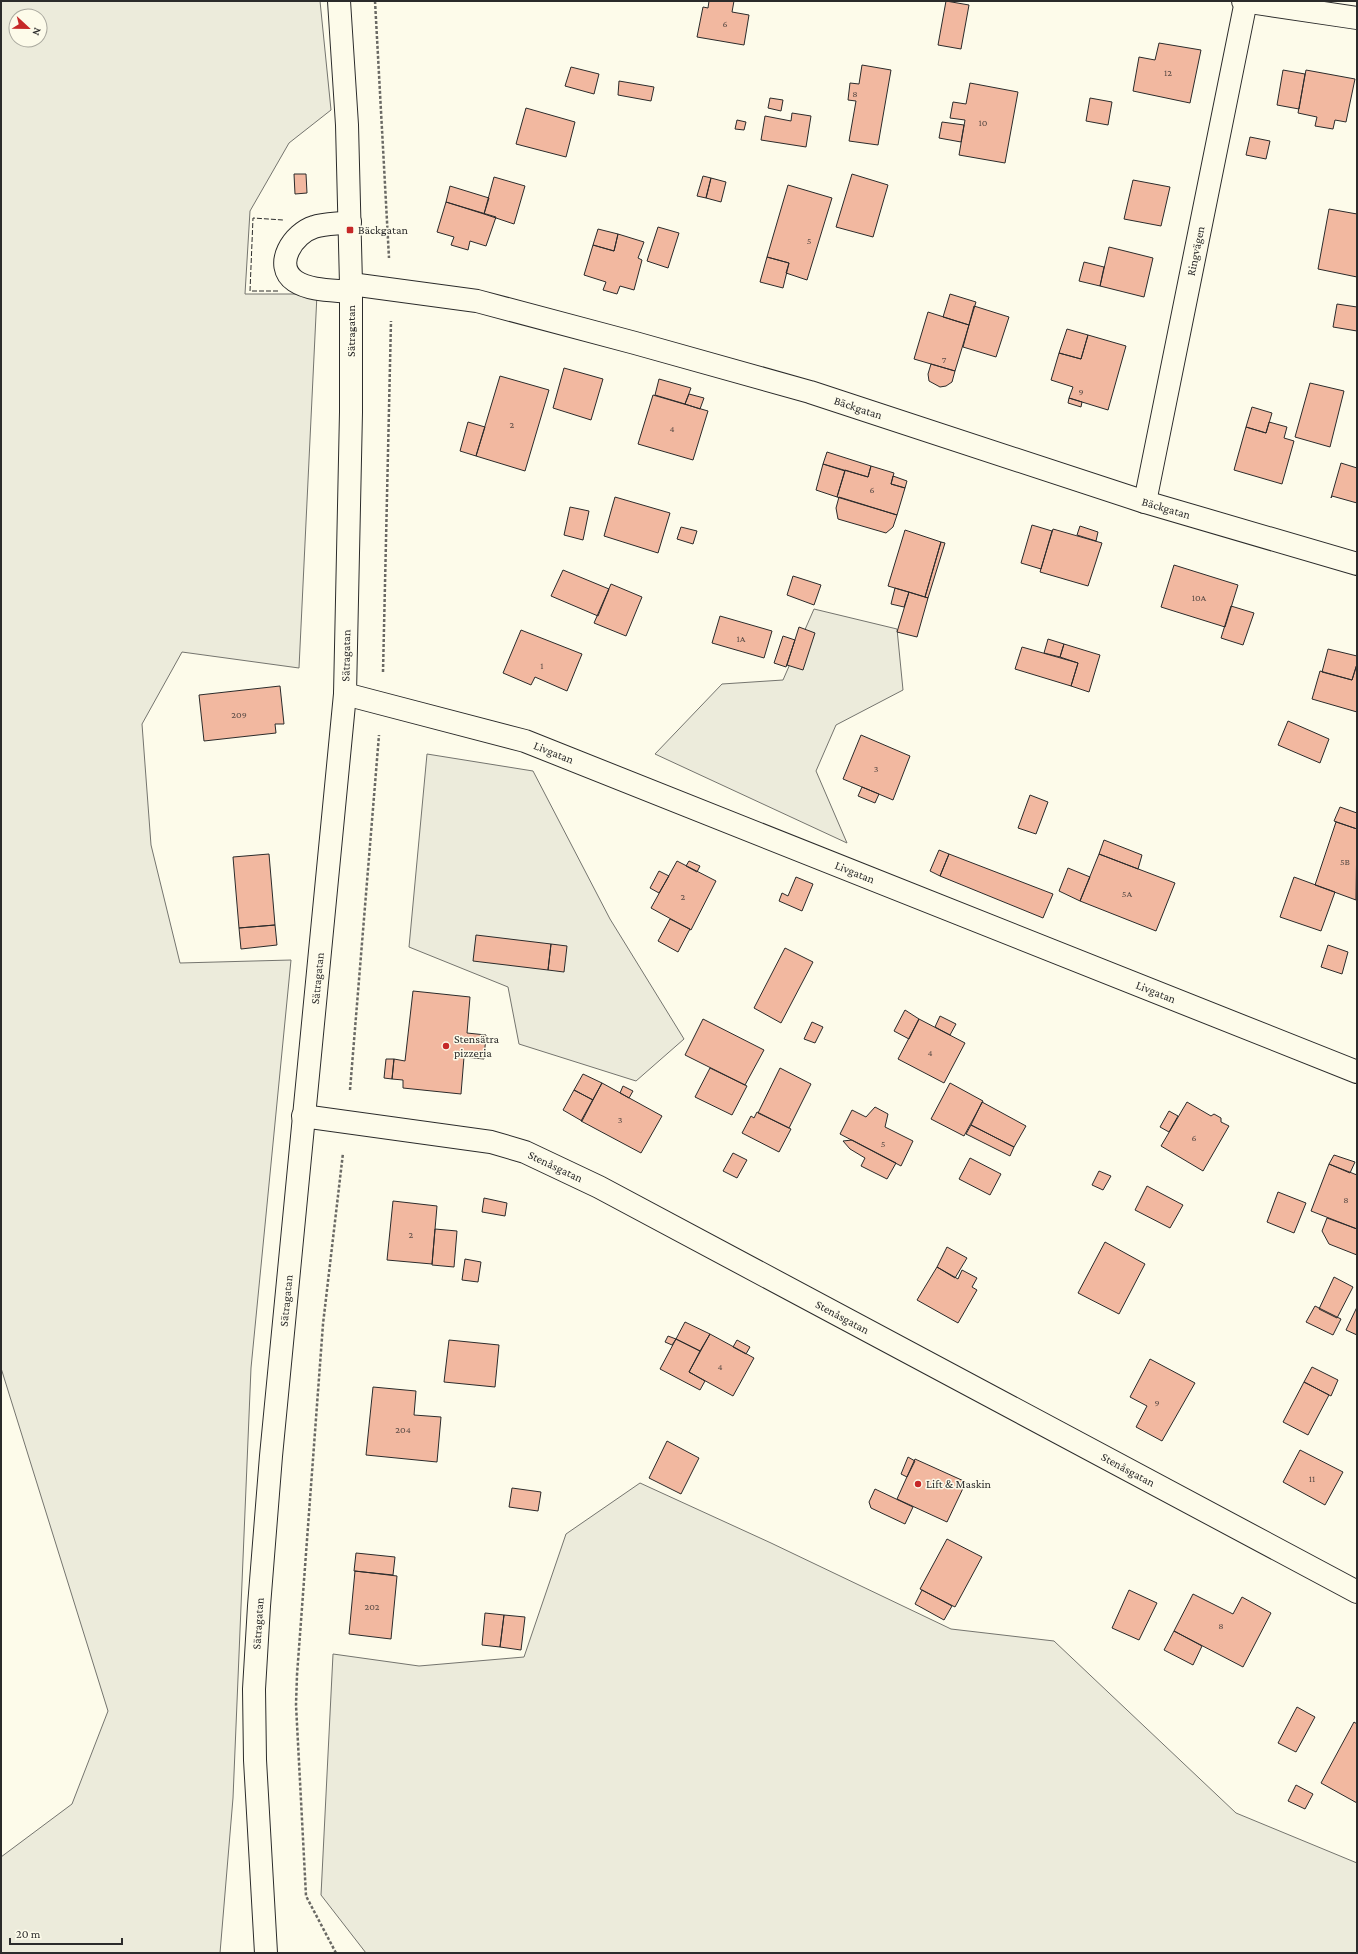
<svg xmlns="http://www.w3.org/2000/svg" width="1358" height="1954" viewBox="0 0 1358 1954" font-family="'Crimson Pro',serif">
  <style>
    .green { fill: #ecebdb; stroke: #74746e; fill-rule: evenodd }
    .building { fill: #f2b8a0; stroke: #2b2b2b }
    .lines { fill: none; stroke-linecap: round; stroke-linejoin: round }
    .minor-casing { stroke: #2b2b2b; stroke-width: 24 }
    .path { stroke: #6a6964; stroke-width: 2.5; stroke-dasharray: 3 2; stroke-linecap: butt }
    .minor { stroke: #fdfbea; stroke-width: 22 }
    .fence { stroke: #2b2b2b; stroke-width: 1; stroke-dasharray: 5 2; stroke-linecap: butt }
    .poi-dot { fill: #c62828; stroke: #fdfbea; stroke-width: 1.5 }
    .labels { text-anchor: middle; stroke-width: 3; stroke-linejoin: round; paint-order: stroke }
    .number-label { font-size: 10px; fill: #5d4e48 }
    .poi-label { font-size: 12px; fill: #2b2b2b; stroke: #fdfbea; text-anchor: start }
    .street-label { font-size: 12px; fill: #2b2b2b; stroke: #fdfbea }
  </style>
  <rect width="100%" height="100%" fill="#fdfbea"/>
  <!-- green -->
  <path class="green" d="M1 1H320L331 110 289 143 250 211 245 294H317L299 668 182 652 142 724 151 845 180 963 291 960 251 1368 233 1798 220 1953H1V1857L72 1804 108 1711 1 1368ZM16 16H40V40H16Z
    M814 609 897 629 903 690 836 725 816 771 847 843 655 754 722 684 783 680Z
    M427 754 533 771 610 919 684 1039 636 1081 519 1044 508 987 409 947Z
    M640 1483 771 1543 951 1629 1054 1641 1236 1813 1357 1863V1953H366L321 1895 333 1654 419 1666 524 1657 566 1534Z"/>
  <!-- building -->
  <path class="building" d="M709 1H734L732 12 749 15 744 45 697 37 703 7 708 8Z
    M946 1 969 5 961 49 938 45Z
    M1159 43 1201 50 1190 103 1133 91 1139 57 1155 60Z
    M862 65 891 70 878 145 849 141 856 101 848 100 850 83 859 84Z
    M571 67 599 74 594 94 565 86Z
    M1283 70 1305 74 1299 109 1277 105Z
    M1306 70 1355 79 1346 122 1335 120 1333 129 1315 126 1317 117 1298 113Z
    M619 81 654 87 651 101 618 95Z
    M970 83 1018 92 1005 163 959 155 965 120 950 118 953 102 966 104Z
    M770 98 783 100 781 111 768 108Z
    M1090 98 1112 102 1108 125 1086 121Z
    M526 108 575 122 566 157 516 144Z
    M792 113 811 116 806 147 761 140 765 116 791 121Z
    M737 120 746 122 744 130 735 129Z
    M942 122 964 125 961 142 939 138Z
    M1250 137 1270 141 1266 159 1246 155Z
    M294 174H306L307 193 295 194Z
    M852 174 888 185 873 237 836 227Z
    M703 176 711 178 706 198 697 196Z
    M494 177 525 186 514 224 484 214Z
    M711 178 726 182 721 202 706 198Z
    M1133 180 1170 187 1161 226 1124 219Z
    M788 185 832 198 807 280 786 273 789 263 767 257Z
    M450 186 489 198 484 214 446 202Z
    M446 202 496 217 486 246 470 241 468 250 451 245 454 237 437 232Z
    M1329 209 1357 214V277L1318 269Z
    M658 227 679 233 668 268 647 261Z
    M598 229 618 234 614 251 593 245Z
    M618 234 644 242 638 258 642 260 634 290 620 286 617 294 603 290 606 282 584 275 593 245 614 251Z
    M1109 247 1153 258 1144 297 1100 286Z
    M767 257 789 263 783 288 760 282Z
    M1084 262 1104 267 1100 286 1079 281Z
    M950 294 976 302 969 325 943 317Z
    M1337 304 1357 307V331L1333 327Z
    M974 306 1009 317 996 357 963 347Z
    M928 312 969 325 955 371 914 359Z
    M1067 329 1088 335 1081 359 1059 353Z
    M1088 335 1126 346 1108 410 1069 398 1073 387 1051 380 1059 353 1081 359Z
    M931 364 955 371 952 382 946 386 940 387 929 381 928 374Z
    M564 368 603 379 591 420 553 408Z
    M500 376 549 390 525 471 476 456Z
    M659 379 691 388 685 404 655 395Z
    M1310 383 1344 391 1330 447 1295 437Z
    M689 394 704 398 700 409 685 404Z
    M653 395 708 411 693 460 638 444Z
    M1069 398 1082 402 1081 407 1068 403Z
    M1252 407 1272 413 1266 433 1246 427Z
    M468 422 485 427 476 456 460 451Z
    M1269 422 1287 427 1284 438 1294 441 1282 484 1234 470 1246 427 1266 433Z
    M827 452 871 466 868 477 823 464Z
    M1341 463 1357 468V503L1332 496 1331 498Z
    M823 464 845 471 837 497 816 490Z
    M871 466 894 473 891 484 905 488 897 515 837 497 845 470 868 477Z
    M893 476 907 481 905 488 891 484Z
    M615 497 670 513 658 553 604 536Z
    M839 497 897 515 893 527 886 533 838 519 836 508Z
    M570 507 589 511 583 540 564 535Z
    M1032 525 1052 531 1041 569 1021 563Z
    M1080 526 1098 532 1096 541 1077 535Z
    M681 527 697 531 693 544 677 539Z
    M1053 529 1102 543 1088 586 1040 572Z
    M905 530 941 542 925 597 888 586Z
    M941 542 945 543 928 598 925 597Z
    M1174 565 1238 585 1225 627 1161 607Z
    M563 570 609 589 598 616 551 596Z
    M793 576 821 585 814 605 787 595Z
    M611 584 642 597 626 636 594 623Z
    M895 588 909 592 904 607 891 604Z
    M909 592 928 598 917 637 897 632Z
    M1231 606 1254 613 1243 645 1221 638Z
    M720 616 772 631 764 658 712 643Z
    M799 627 815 633 803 670 787 665Z
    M521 630 582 654 567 691 535 677 531 685 503 673Z
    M783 636 795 640 786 667 774 663Z
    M1048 639 1064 644 1060 657 1044 653Z
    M1064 644 1100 655 1089 692 1071 686 1078 663 1060 657Z
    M1022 647 1078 663 1071 686 1015 669Z
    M1328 649 1357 656V664L1352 680 1322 672Z
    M1357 664V712L1312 699 1320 671 1352 680Z
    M280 686 284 724H275L276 733 204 741 199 695Z
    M1288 721 1329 739 1320 763 1278 745Z
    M861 735 910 756 893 800 843 779Z
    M862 787 879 794 875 803 858 796Z
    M1030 795 1048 802 1036 834 1018 828Z
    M1340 807 1357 813V829L1334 821Z
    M1336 822 1357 829 1356 900 1315 885Z
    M1104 840 1142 855 1138 869 1099 854Z
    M939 850 949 854 940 876 930 871Z
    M269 854 275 925 239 928 233 857Z
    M949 854 1053 894 1043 918 940 876Z
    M1099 854 1175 883 1156 931 1080 901Z
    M677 861 716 881 691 930 651 908Z
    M689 861 700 866 697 872 686 866Z
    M1068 868 1090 877 1080 901 1059 891Z
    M659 871 669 876 659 893 650 888Z
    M796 877 813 884 802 911 779 901 782 893 788 896Z
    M1294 877 1335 892 1321 931 1280 917Z
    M670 919 690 929 678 952 658 941Z
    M275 925 277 945 241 949 239 928Z
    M476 935 551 944 548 970 473 961Z
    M551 944 567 946 564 972 548 970Z
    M1328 945 1348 952 1342 974 1321 967Z
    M785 948 813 962 781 1023 754 1008Z
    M413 991 470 997 467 1033 486 1035 484 1059 464 1057 461 1094 403 1088V1080L392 1079 394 1059 405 1061Z
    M905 1010 919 1019 909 1039 894 1031Z
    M940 1016 956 1024 950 1035 935 1027Z
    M703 1019 764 1050 745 1085 685 1055Z
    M919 1019 965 1043 944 1083 898 1059Z
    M812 1022 823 1027 815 1043 804 1039Z
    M386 1059H394L392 1079 384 1078Z
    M710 1068 747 1086 732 1115 695 1097Z
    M780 1068 811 1084 789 1128 758 1113Z
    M583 1074 602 1083 593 1100 574 1090Z
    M602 1083 662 1116 641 1153 581 1121Z
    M950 1083 983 1101 964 1136 931 1119Z
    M623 1086 633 1091 629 1098 620 1093Z
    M574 1090 593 1100 582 1121 563 1110Z
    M982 1102 1026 1126 1014 1147 971 1125Z
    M1187 1102 1211 1116 1214 1114 1221 1118V1122L1229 1126 1203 1171 1161 1146Z
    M875 1107 888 1114 885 1127 913 1141 901 1166 840 1134 852 1110 866 1117Z
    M1169 1111 1178 1116 1169 1132 1160 1127Z
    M757 1112 791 1129 779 1152 742 1133 751 1116 754 1118Z
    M971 1125 1014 1147 1010 1156 966 1134Z
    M852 1140 896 1163 887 1179 861 1166 865 1158 850 1149 843 1141Z
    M733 1153 747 1160 737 1178 723 1171Z
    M1334 1155 1355 1162 1350 1173 1329 1164Z
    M970 1158 1001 1174 990 1195 959 1179Z
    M1329 1164 1357 1175V1229L1311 1211Z
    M1099 1171 1111 1176 1103 1190 1092 1185Z
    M1147 1186 1183 1205 1170 1228 1135 1210Z
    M1278 1192 1306 1203 1294 1233 1267 1222Z
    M484 1198 507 1203 505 1216 482 1212Z
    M393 1201 437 1206 432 1264 387 1260Z
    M1327 1218 1357 1229V1255L1329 1244 1322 1231Z
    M435 1229 457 1231 454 1267 432 1265Z
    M1105 1242 1145 1264 1119 1314 1078 1293Z
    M947 1247 967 1258 955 1278 937 1267Z
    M465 1259 481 1262 478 1282 462 1280Z
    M937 1267 958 1279 962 1270 977 1278 972 1287 977 1290 958 1323 917 1300Z
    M1334 1277 1353 1287 1337 1318 1319 1309Z
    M1315 1306 1341 1319 1333 1335 1306 1322Z
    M1357 1307V1335L1346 1330Z
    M685 1322 710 1334 700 1351 676 1339Z
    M710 1334 754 1358 733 1396 689 1372Z
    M668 1336 676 1339 672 1345 665 1342Z
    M676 1339 700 1351 689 1372 705 1381 700 1390 660 1369Z
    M449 1340 499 1345 495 1387 444 1382Z
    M737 1340 750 1347 746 1354 733 1347Z
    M1150 1359 1195 1383 1162 1441 1136 1427 1147 1406 1130 1397Z
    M1312 1367 1338 1380 1331 1396 1304 1382Z
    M1304 1382 1329 1395 1308 1435 1283 1422Z
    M373 1387 416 1391 414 1415 441 1417 437 1462 366 1455Z
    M667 1441 699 1458 681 1494 649 1478Z
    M1300 1450 1343 1472 1325 1505 1283 1482Z
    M908 1457 915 1461 907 1477 901 1474Z
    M915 1459 966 1482 947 1522 897 1499Z
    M512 1488 541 1492 538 1511 509 1507Z
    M875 1489 913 1507 905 1524 871 1508 869 1502Z
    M947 1539 982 1557 955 1607 920 1589Z
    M356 1553 395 1557 393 1575 354 1571Z
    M355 1571 397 1576 391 1639 349 1634Z
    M922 1590 952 1606 944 1620 915 1604Z
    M1129 1590 1157 1603 1139 1640 1112 1628Z
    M1193 1594 1233 1614 1242 1597 1271 1613 1243 1667 1174 1631Z
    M485 1613 504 1615 500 1647 482 1645Z
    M504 1615 525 1617 521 1650 500 1647Z
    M1174 1631 1202 1646 1193 1665 1164 1650Z
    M1297 1707 1315 1717 1296 1752 1278 1743Z
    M1354 1722 1357 1724V1803L1321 1783Z
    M1296 1785 1313 1794 1305 1809 1288 1801Z"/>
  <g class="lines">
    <!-- minor casing -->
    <g class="minor-casing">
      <g id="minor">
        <path d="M1243 1 1357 18"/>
        <path d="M350 222C339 224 325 223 314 227 294 233 272 265 295 281 310 291 333 290 351 292"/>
        <path id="s1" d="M351 284 477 301 635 343 810 392 1145 502 1357 564"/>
        <path id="s2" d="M1145 502 1246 1"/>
        <path id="s3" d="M345 694 525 741 1357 1072"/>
        <path id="s4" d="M303 1116 491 1142 525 1152 599 1187 1357 1592"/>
        <path id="s5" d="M266 1953 255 1760 254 1689 259 1606 271 1456 345 694 351 412V284L347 125 339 1"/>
      </g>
    </g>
    <!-- path -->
    <path class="path" d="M375 1 389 258
      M383 672 391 321
      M350 1090 379 735
      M336 1953 306 1896 296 1705 297 1675 323 1324 343 1153"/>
    <!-- minor -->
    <use href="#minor" class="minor"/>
    <!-- fence -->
    <path class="fence" d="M278 291H250L253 218 283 220"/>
  </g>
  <!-- markers -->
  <g class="poi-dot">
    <rect x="346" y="226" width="8" height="8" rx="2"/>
    <circle cx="446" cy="1046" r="4"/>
    <circle cx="918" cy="1484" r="4"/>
  </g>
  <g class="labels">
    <!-- number labels -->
    <g class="number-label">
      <text x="725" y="27">6</text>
      <text x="1168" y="76">12</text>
      <text x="855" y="97">8</text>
      <text x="983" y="126">10</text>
      <text x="809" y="244">5</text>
      <text x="944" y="363">7</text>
      <text x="1081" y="395">9</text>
      <text x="512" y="428">2</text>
      <text x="672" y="432">4</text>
      <text x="872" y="493">6</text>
      <text x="1199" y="601">10A</text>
      <text x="741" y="642">1A</text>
      <text x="542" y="669">1</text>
      <text x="239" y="718">209</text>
      <text x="876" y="772">3</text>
      <text x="1345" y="865">5B</text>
      <text x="1127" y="897">5A</text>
      <text x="683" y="900">2</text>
      <text x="930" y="1056">4</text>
      <text x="620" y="1123">3</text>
      <text x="1194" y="1141">6</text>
      <text x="883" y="1147">5</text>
      <text x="1346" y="1203">8</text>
      <text x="411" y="1238">2</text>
      <text x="720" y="1370">4</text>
      <text x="1157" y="1406">9</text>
      <text x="403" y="1433">204</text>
      <text x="1312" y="1482">11</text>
      <text x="372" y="1610">202</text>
      <text x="1221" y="1629">8</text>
    </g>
    <!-- poi labels -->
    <g class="poi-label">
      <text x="358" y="234">Bäckgatan</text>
      <text x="454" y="1043">Stensätra<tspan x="454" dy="14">pizzeria</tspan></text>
      <text x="926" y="1488">Lift &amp; Maskin</text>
    </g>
    <!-- street labels -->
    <g class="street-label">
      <text dy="4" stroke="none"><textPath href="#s2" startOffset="256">Ringvägen</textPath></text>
      <text transform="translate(351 331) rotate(-90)" y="4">Sätragatan</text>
      <text dy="4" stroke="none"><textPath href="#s1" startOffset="523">Bäckgatan</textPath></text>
      <text dy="4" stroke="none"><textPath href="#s1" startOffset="847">Bäckgatan</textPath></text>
      <text dy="4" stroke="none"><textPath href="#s5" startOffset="1302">Sätragatan</textPath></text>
      <text dy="4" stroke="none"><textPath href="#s3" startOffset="217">Livgatan</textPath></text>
      <text dy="4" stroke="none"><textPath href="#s3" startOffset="541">Livgatan</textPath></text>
      <text dy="4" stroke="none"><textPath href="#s5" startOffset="978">Sätragatan</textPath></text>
      <text dy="4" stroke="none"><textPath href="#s3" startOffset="865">Livgatan</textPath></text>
      <text dy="4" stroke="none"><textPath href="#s4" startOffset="259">Stenåsgatan</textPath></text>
      <text dy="4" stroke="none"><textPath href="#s5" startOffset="654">Sätragatan</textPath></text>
      <text dy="4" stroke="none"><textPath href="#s4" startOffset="583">Stenåsgatan</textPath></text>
      <text dy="4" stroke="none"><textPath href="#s4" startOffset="907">Stenåsgatan</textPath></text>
      <text dy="4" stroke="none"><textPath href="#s5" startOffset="330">Sätragatan</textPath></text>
    </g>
  </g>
  <!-- border -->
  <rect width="1358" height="1954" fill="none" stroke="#2b2b2b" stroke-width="4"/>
  <!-- north arrow -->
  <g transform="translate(28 28) rotate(112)"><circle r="19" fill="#fdfbea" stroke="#a9a89e"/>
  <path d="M0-3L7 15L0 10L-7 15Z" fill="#c62828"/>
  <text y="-6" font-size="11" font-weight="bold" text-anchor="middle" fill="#2b2b2b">N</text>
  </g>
  <!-- scale -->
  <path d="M10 1938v6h112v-6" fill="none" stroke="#2b2b2b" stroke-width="2"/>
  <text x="16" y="1938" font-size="12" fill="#2b2b2b" stroke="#fdfbea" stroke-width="3" paint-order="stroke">20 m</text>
</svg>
